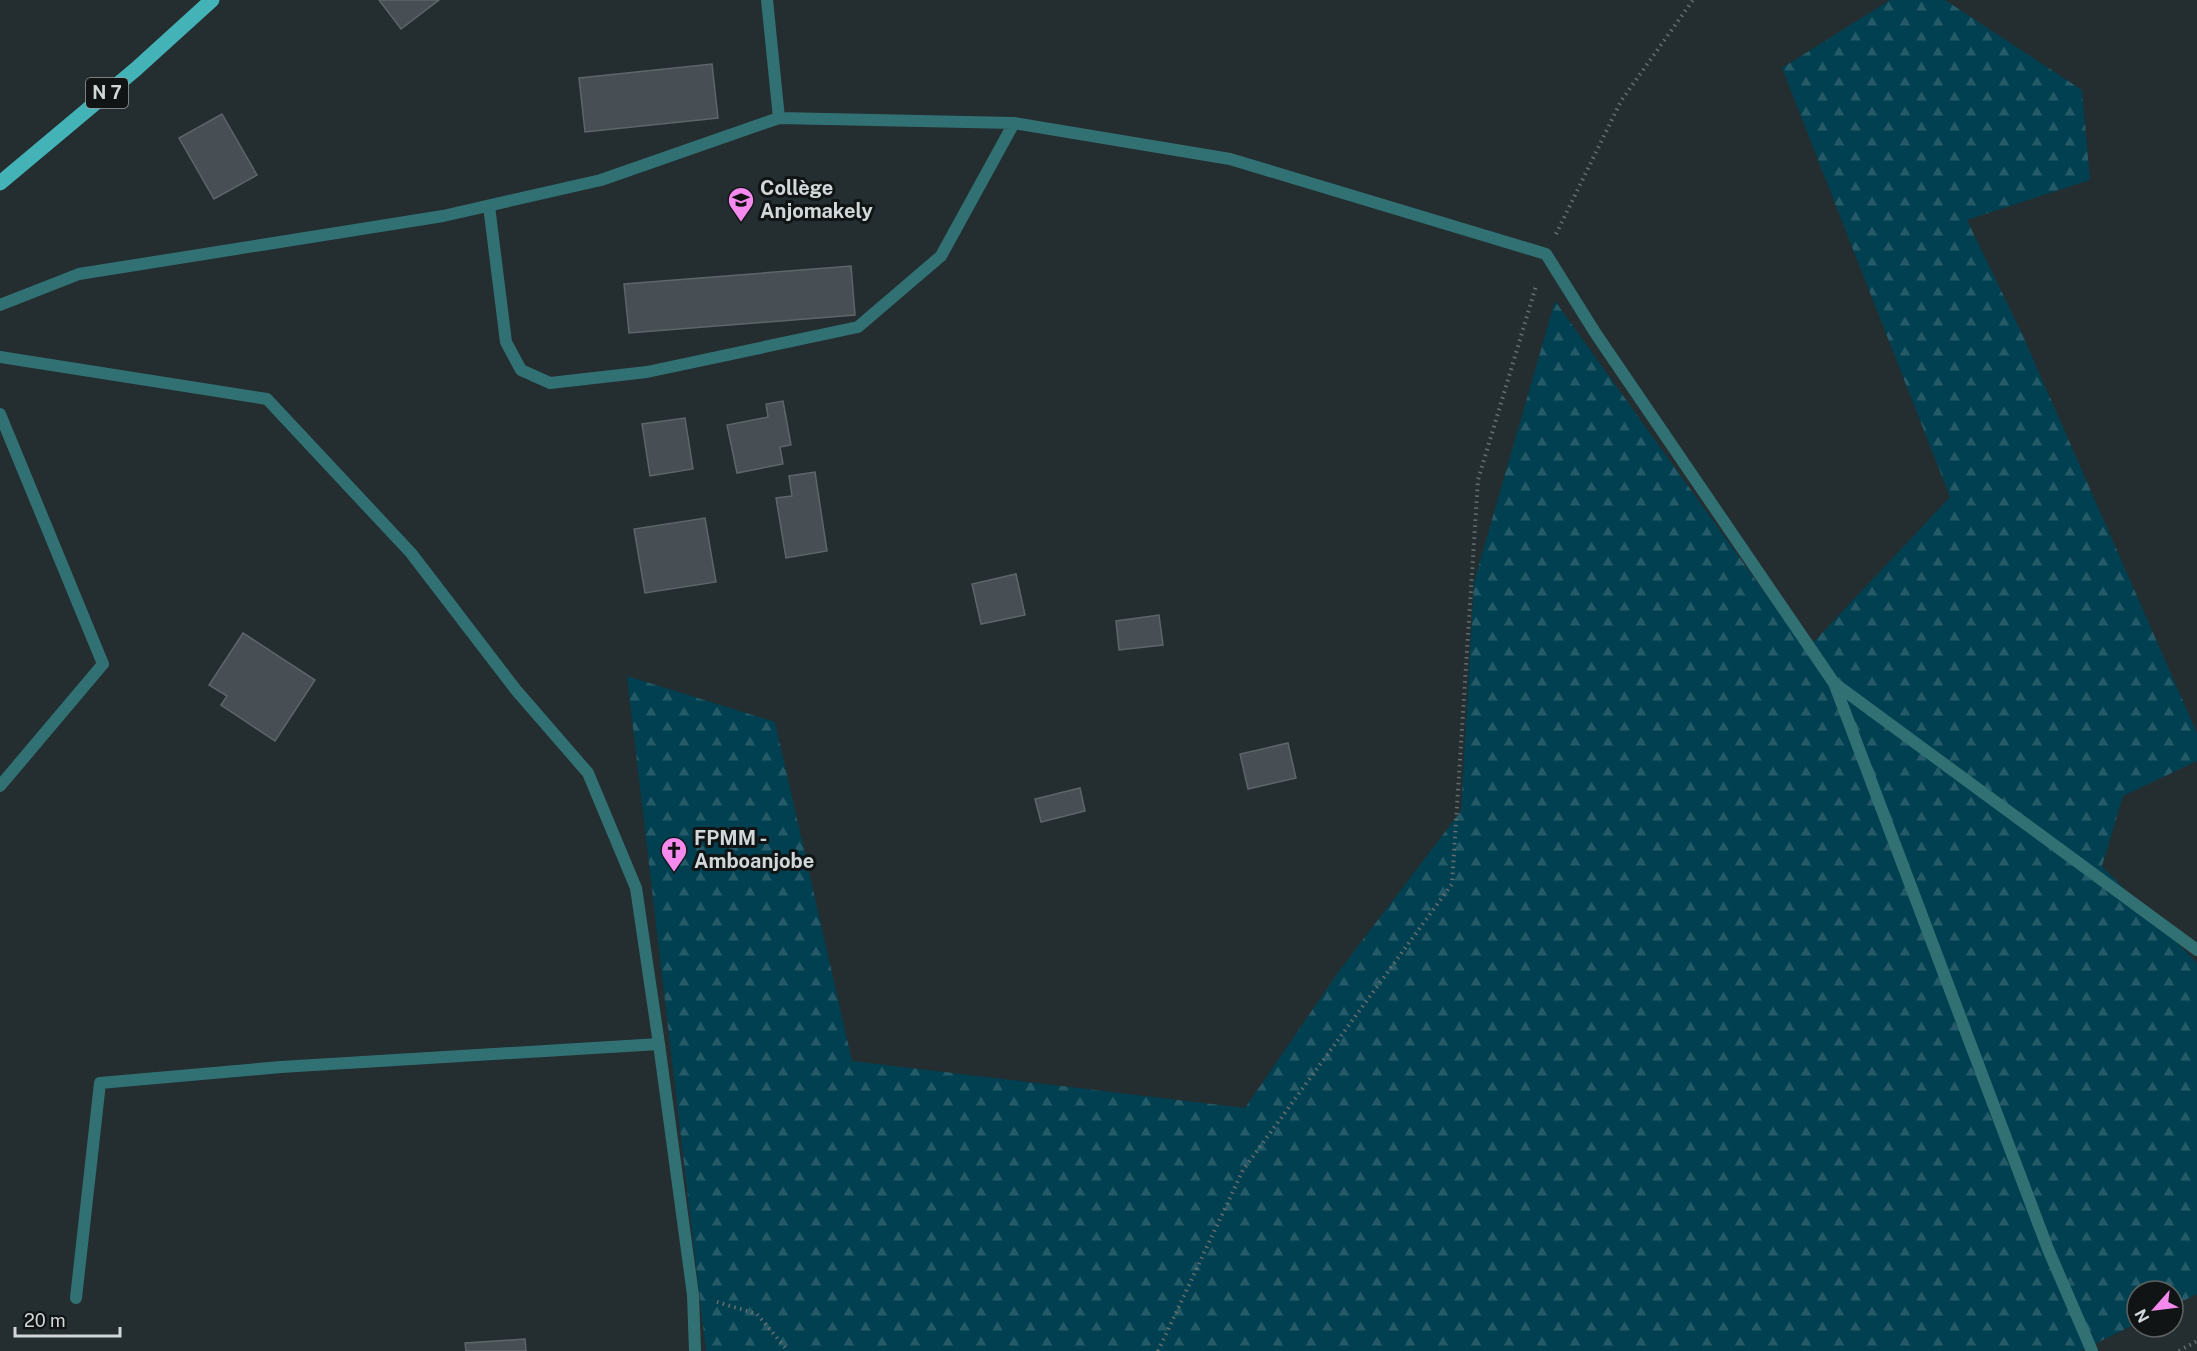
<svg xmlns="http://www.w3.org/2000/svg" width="2197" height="1351" viewBox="0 0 2197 1351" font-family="'Public Sans',sans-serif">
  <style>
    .forest { fill: url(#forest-firs) }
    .building { fill: #474e54; stroke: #5e656b; stroke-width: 1.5 }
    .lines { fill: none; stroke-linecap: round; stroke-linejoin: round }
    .path { stroke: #666e6f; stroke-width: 4; stroke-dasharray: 1.5 4.5; stroke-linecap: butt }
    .street { stroke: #317174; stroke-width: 12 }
    .primary { stroke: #44b3b8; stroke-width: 15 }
    .labels { text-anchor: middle; stroke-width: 6; stroke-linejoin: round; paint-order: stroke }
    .shield { fill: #101415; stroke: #989d9e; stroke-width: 1.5 }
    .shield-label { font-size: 18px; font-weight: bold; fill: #d2d8d9 }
    .poi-label { font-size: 20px; font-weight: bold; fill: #d2d8d9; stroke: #101415; text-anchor: start }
  </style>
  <defs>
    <pattern id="forest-firs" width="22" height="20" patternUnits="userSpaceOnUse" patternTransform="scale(1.5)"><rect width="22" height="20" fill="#014050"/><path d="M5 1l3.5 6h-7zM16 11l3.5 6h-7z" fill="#255b69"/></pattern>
  </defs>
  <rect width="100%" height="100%" fill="#242d2f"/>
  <!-- forest -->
  <path class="forest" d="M1890 0H1945L2082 90 2090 180 1967 220 2023 336 2197 733V761L2123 796 2102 866 2197 963V1294L2173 1306V1291H2137V1323L2081 1351H706L627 676 775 722 852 1061 1245 1108 1339 971 1461 811 1474 582 1555 301 1806 650 1950 497 1782 68Z"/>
  <!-- building -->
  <path class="building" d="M379 0H439L401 29Z
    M712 64 718 118 585 132 579 78Z
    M222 114 257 175 214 199 179 138Z
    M851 266 855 315 629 333 624 284Z
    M783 401 791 445 780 447 783 464 737 473 727 425 768 417 766 404Z
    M685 418 693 469 650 476 642 424Z
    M815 472 827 551 786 558 776 498 792 496 789 476Z
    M705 518 716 582 645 593 634 529Z
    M1016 574 1025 615 981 624 972 584Z
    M1159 615 1163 645 1119 650 1116 621Z
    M243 633 315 680 275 741 221 705 227 696 209 685Z
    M1288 743 1296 778 1248 789 1240 754Z
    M1080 788 1085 811 1041 822 1035 799Z
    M525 1339 526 1351H466L465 1343Z"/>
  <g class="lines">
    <!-- path -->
    <path class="path" d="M1556 234 1621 101 1693 0
      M717 1302 757 1314 788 1351
      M1158 1351 1243 1170 1452 884 1478 480 1536 286
      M2179 1351 2197 1341"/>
    <!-- street -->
    <path class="street" d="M767 0 779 118
      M489 206 506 342 521 370 550 383 647 372 858 327 941 256 1014 123
      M0 305 79 274 443 216 601 180 779 118 1014 123 1230 159 1546 254 1596 334 1834 683 2197 950
      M0 357 267 399 411 553 516 690 588 773 636 888 659 1044 693 1295 695 1351
      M0 414 103 664 0 786
      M1834 683 2048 1249 2092 1351
      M76 1298 100 1083 281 1067 659 1044"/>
    <!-- primary -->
    <path class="primary" d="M0 183 136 69 212 0"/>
  </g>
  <!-- icons -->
  <defs>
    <g id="school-pin" transform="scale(1.35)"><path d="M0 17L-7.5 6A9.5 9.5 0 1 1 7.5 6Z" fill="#f589ee" stroke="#101415"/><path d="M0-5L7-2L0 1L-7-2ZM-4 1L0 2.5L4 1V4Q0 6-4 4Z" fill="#111"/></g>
    <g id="church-pin" transform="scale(1.35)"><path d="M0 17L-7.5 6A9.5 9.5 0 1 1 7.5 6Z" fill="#f589ee" stroke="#101415"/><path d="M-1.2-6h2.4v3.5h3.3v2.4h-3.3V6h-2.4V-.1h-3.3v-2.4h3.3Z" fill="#111"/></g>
  </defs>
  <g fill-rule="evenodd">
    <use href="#school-pin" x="741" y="200"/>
    <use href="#church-pin" x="674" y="850"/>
  </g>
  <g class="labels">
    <!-- shield labels -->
    <rect class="shield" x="86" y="78" width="42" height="30" rx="4.5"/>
    <g class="shield-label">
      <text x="107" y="99">N 7</text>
    </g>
    <!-- poi labels -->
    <g class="poi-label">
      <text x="760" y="195">Collège<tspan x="760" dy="23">Anjomakely</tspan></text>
      <text x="694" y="845">FPMM -<tspan x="694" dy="23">Amboanjobe</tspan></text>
    </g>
  </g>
  <!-- north arrow -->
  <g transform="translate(2155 1309) rotate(242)"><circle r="28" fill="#101415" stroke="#5e6263" stroke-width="1.5"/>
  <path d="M0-4.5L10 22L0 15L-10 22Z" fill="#f589ee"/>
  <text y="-9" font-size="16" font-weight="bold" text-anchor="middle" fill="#d2d8d9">N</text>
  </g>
  <!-- scale -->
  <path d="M15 1327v9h105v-9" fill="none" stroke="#d2d8d9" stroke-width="3"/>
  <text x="24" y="1327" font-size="18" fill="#d2d8d9" stroke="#101415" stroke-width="4.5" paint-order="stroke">20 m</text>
</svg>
